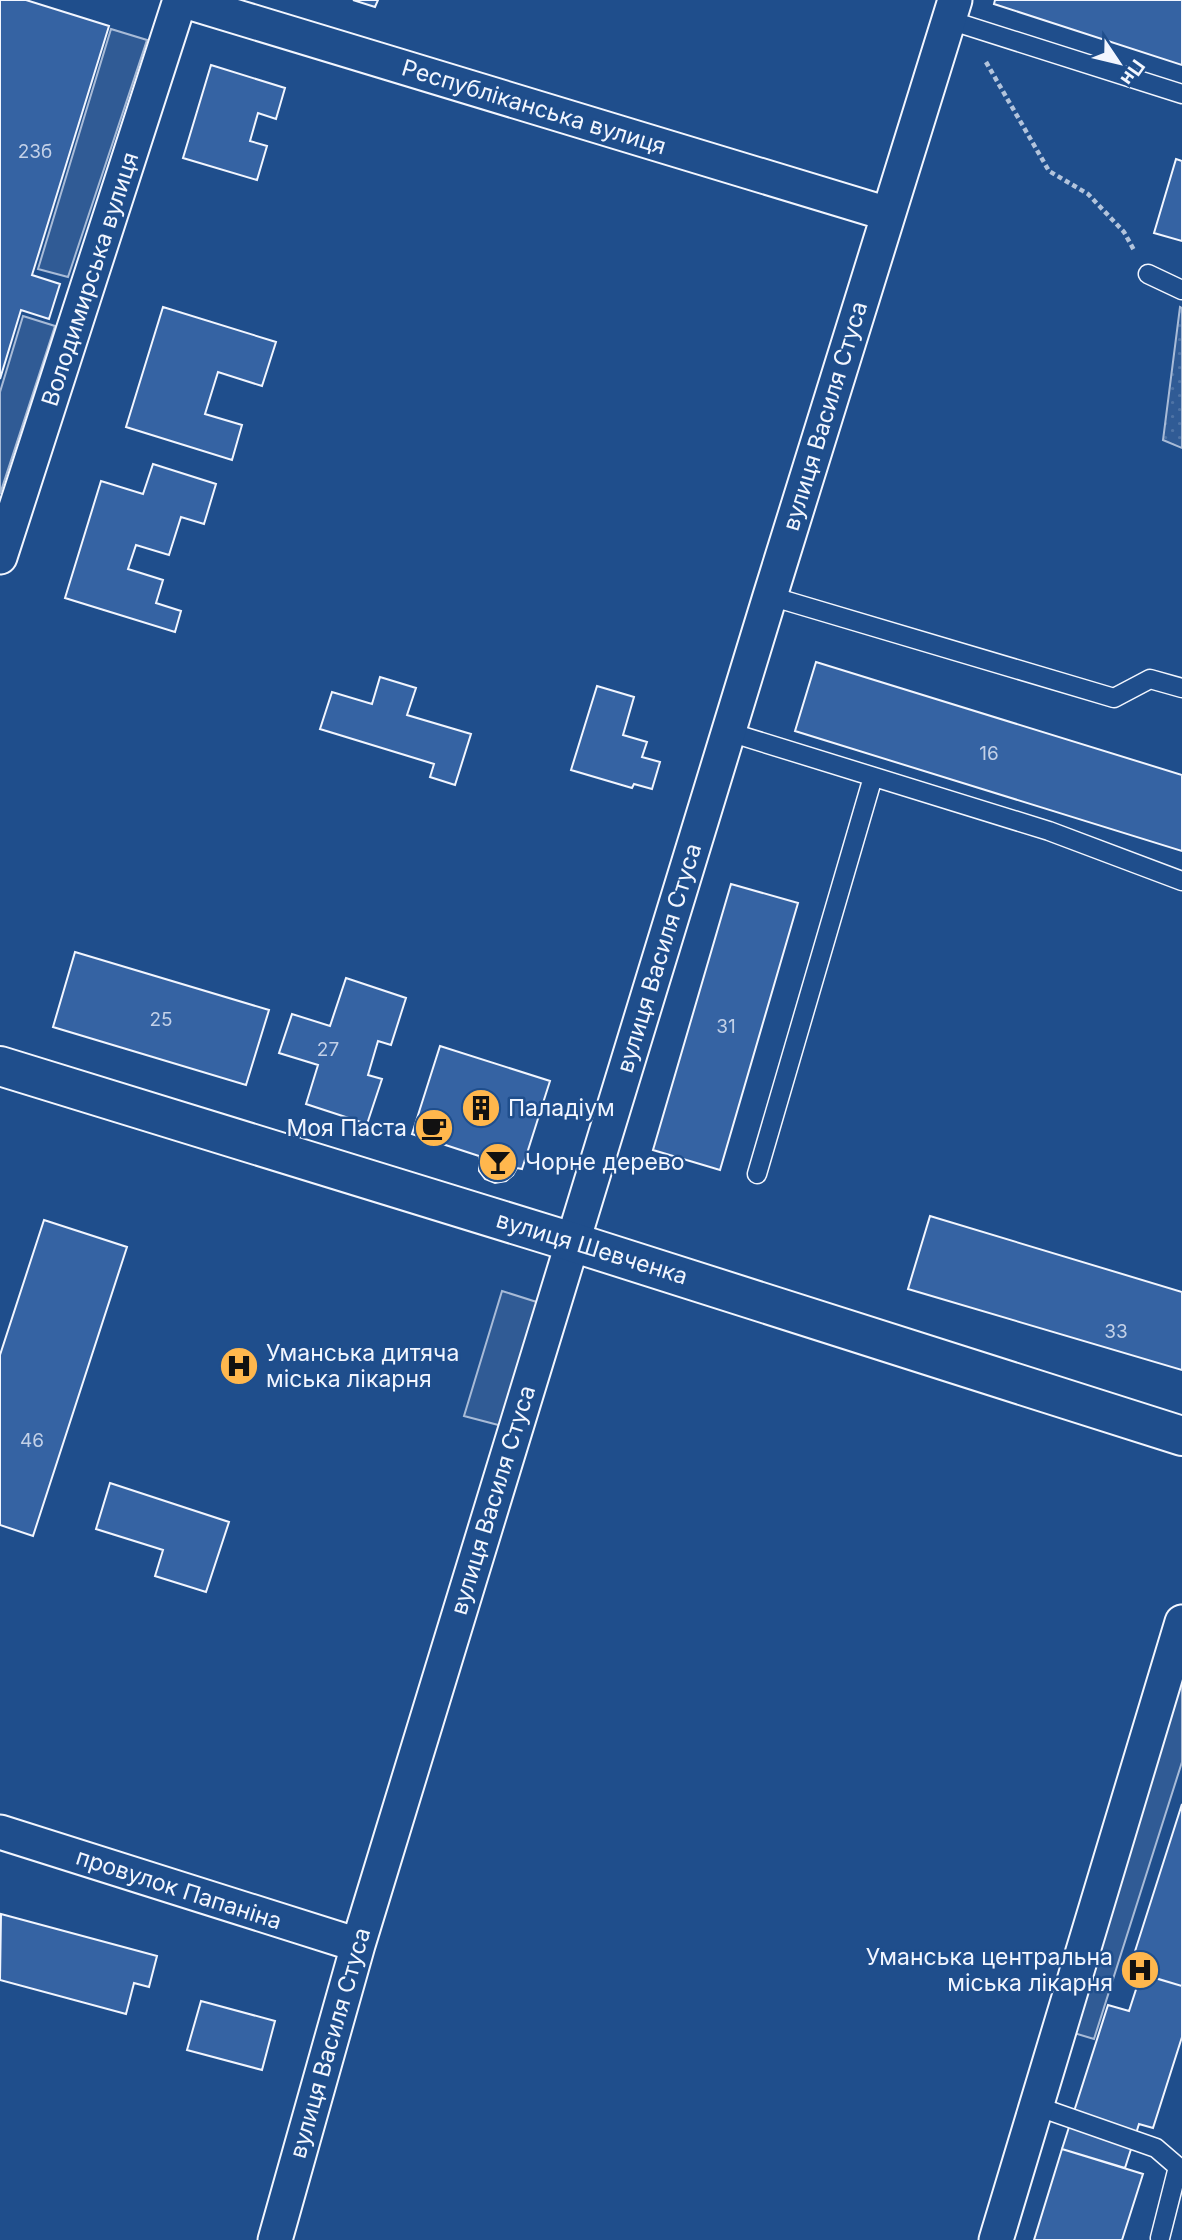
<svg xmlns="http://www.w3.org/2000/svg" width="1182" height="2240" viewBox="0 0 1182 2240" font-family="Inter,sans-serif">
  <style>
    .grass { fill: url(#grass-dots); stroke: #a8bbd7; stroke-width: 2 }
    .built { fill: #305b95; stroke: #a8bbd7; stroke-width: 2 }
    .building { fill: #3563a3; stroke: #f2f6ff; stroke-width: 2 }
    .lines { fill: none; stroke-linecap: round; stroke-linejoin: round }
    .service-casing { stroke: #f2f6ff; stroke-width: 21 }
    .minor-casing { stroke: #f2f6ff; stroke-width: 37 }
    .tertiary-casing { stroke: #f2f6ff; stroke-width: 42 }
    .path { stroke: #b3c4dc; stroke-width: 4.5; stroke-dasharray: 5 3.5; stroke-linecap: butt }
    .service { stroke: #1f4e8c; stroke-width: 18 }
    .minor { stroke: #1f4e8c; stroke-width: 33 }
    .tertiary { stroke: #1f4e8c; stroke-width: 38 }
    .labels { text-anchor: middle; stroke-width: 5; stroke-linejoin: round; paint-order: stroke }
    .number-label { font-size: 19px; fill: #c3d1e8 }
    .street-label { font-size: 23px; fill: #f2f6ff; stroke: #1f4e8c }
    .poi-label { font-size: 23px; fill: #f2f6ff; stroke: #1f4e8c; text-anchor: start }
  </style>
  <defs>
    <pattern id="grass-dots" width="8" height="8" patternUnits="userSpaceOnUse" patternTransform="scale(1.75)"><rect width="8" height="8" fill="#305b95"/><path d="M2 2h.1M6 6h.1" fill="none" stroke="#4e73a5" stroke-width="1.8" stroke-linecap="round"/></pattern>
  </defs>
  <rect width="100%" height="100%" fill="#1f4e8c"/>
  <!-- grass -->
  <path class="grass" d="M1180 307 1182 308V448L1163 440Z"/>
  <!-- built -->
  <path class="built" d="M111 29 147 40 68 277 38 269Z
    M23 316 55 326 0 494V392Z
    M502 1291 543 1304 506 1427 464 1416Z
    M1182 1639V1762L1094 2039 1064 2030Z"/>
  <!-- building -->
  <path class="building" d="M0 0H26L109 26 32 275 60 284 49 319 21 310 0 379Z
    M353 0H378L375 7Z
    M995 0H1182V65L994 4Z
    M211 65 285 88 276 119 258 113 250 141 267 146 257 180 183 158Z
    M1176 159 1182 161V241L1154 233Z
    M163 307 276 342 262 386 218 372 205 414 242 425 232 460 126 427Z
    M153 464 216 484 204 524 181 517 169 555 136 545 128 569 163 580 156 603 181 611 175 632 65 598 101 481 143 494Z
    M816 662 1182 775V851L795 731Z
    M380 677 416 688 407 715 471 734 455 785 430 777 434 764 320 729 332 692 372 704Z
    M597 686 634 697 623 735 647 742 642 757 660 762 652 789 634 784 632 788 571 770Z
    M731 884 798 903 720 1170 653 1150Z
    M75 952 269 1010 246 1085 53 1027Z
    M346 978 406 998 391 1045 378 1041 368 1075 382 1079 367 1124 306 1104 318 1065 279 1053 292 1014 330 1026Z
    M440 1046 550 1081 522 1169 517 1168 513 1175 506 1181 495 1183 485 1179 479 1171V1156L412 1134Z
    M930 1216 1182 1292V1370L908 1289Z
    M44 1220 127 1247 33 1536 0 1525V1355Z
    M110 1483 229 1522 206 1592 155 1576 163 1550 96 1529Z
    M1182 1804V1986L1129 1970Z
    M1 1914 157 1956 149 1987 134 1983 126 2014 0 1980Z
    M1141 1974 1182 1986V2037L1153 2128 1139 2124 1125 2168 1062 2149 1108 2005 1129 2011Z
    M201 2001 275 2021 262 2070 187 2050Z
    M1062 2149 1143 2174 1122 2240H1034Z"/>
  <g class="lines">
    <!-- service casing -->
    <g class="service-casing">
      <path id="service" d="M949 20 1182 94
        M1148 274 1182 290
        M770 596 1114 698 1150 679 1182 688
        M729 732 1049 831 1182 881
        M757 1174 873 777
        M1036 2106 1156 2148 1178 2167 1160 2238"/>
    </g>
    <!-- minor casing -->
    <g class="minor-casing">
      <path id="minor" d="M181 0 888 214
        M0 557 180 0
        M0 1832 358 1945
        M275 2240 358 1945 770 596 955 0
        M996 2240 1182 1622"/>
    </g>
    <!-- tertiary casing -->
    <g class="tertiary-casing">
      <path id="tertiary" d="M0 1066 572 1242 1182 1436"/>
    </g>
    <!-- path -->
    <path class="path" d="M986 62 1049 171 1088 194 1124 232 1135 252"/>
    <!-- service -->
    <use href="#service" class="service"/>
    <!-- minor -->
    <use href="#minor" class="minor"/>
    <!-- tertiary -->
    <use href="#tertiary" class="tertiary"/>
  </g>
  <!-- icons -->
  <defs>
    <g id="building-disc" transform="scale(2.0125)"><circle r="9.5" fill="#ffb74d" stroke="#1f4e8c"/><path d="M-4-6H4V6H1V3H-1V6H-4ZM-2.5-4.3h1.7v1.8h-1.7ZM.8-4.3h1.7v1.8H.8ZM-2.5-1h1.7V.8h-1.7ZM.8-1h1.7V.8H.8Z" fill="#111"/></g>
    <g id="cafe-disc" transform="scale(2.0125)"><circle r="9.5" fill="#ffb74d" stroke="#1f4e8c"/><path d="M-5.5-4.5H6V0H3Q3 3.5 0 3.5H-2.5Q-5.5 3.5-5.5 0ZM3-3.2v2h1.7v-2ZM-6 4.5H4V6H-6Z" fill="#111"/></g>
    <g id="bar-disc" transform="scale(2.0125)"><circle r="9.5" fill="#ffb74d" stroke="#1f4e8c"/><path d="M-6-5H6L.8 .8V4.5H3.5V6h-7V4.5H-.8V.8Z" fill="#111"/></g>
    <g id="hospital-disc" transform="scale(2.0125)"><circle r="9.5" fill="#ffb74d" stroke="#1f4e8c"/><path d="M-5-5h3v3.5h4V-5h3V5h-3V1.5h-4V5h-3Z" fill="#111"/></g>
  </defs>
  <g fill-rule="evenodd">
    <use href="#building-disc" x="481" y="1108"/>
    <use href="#cafe-disc" x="434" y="1128"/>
    <use href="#bar-disc" x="498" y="1162"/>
    <use href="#hospital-disc" x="239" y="1366"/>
    <use href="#hospital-disc" x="1140" y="1970"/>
  </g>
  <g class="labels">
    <!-- number labels -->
    <g class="number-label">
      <text x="35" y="158">23б</text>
      <text x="989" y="760">16</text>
      <text x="161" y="1026">25</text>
      <text x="726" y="1033">31</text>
      <text x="328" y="1056">27</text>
      <text x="1116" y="1338">33</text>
      <text x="32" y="1447">46</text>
    </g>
    <!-- street labels -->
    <g class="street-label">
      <text transform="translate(534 107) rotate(17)" y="8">Республіканська вулиця</text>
      <text transform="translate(90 279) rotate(-72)" y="8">Володимирська вулиця</text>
      <text transform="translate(825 416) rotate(-73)" y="8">вулиця Василя Стуса</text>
      <text transform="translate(659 958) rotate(-73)" y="8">вулиця Василя Стуса</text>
      <text transform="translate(592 1248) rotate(17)" y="8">вулиця Шевченка</text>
      <text transform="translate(493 1500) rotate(-73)" y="8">вулиця Василя Стуса</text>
      <text transform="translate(179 1889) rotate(18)" y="8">провулок Папаніна</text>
      <text transform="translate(330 2043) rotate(-74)" y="8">вулиця Василя Стуса</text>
    </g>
    <!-- poi labels -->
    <g class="poi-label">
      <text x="508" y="1116">Паладіум</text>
      <text x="407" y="1136" text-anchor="end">Моя Паста</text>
      <text x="525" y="1170">Чорне дерево</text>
      <text x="266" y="1361">Уманська дитяча<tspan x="266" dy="26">міська лікарня</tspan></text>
      <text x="1113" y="1965" text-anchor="end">Уманська центральна<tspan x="1113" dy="26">міська лікарня</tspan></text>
    </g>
  </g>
  <!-- north arrow -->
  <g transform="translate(1119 63) rotate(125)" stroke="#1f4e8c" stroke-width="5" paint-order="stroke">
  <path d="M0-5L12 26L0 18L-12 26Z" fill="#f2f6ff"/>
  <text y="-10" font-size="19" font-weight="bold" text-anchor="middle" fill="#f2f6ff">Пн</text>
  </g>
</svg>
